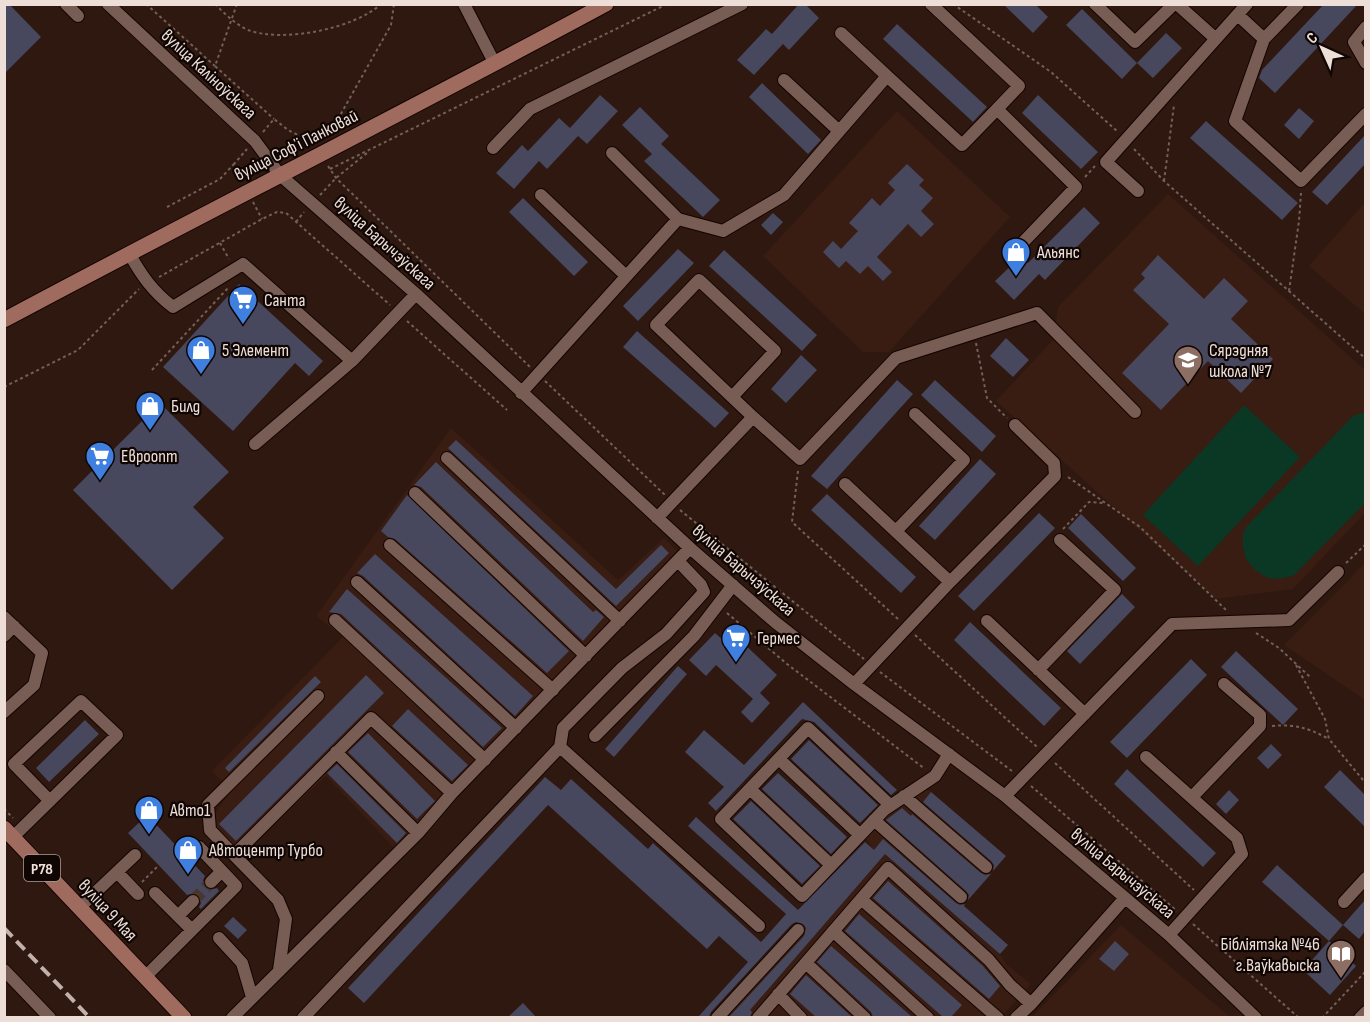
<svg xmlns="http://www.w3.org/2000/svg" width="1370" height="1022" viewBox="0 0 1370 1022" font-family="'Sofia Sans Condensed',sans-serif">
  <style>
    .built { fill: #391d12 }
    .green { fill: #0a3824 }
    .building { fill: #47475e }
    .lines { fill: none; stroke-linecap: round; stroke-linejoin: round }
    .minor-tunnel { stroke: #4b362e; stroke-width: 12; stroke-dasharray: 12 6; stroke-linecap: butt }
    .minor-casing { stroke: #150400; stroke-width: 14 }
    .major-casing { stroke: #150400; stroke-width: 17 }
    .path { stroke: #746059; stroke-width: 2; stroke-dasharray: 3 3; stroke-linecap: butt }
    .minor { stroke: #775d53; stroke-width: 12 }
    .major { stroke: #9f6b5e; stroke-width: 15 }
    .rail { stroke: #c2b0aa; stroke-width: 4; stroke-dasharray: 12 6; stroke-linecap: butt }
    .labels { text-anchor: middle; stroke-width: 4.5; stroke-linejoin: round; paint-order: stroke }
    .shield { fill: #0f0604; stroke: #ab9d98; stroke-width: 1.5 }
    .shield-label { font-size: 16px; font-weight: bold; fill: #eeded8 }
    .street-label { font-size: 18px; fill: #eeded8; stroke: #0f0604 }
    .poi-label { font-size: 18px; fill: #eeded8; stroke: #0f0604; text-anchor: start }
  </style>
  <rect width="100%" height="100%" fill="#2e1810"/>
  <!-- built -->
  <path class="built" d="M897 111 1010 217 889 352H863L763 256Z
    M1168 194 1365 370V513L1293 589 1216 599 996 401 1053 340 1058 307Z
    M1365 202V314L1309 266Z
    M451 428 618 580 664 538 677 551 395 849 326 776 241 855 209 822 231 791 212 771 343 637 316 616Z
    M1365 563V700L1284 645Z
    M924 788 931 792 1006 856 963 905 1008 945 1000 954 1007 965 1031 984 1001 1017 717 1018 871 845 863 835 898 802Z
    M1121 925 1230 1017 1031 1018Z"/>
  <!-- green -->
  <path class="green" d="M1244 405 1300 457 1198 566 1143 515Z
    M1365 412V503L1294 575 1284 578 1272 579 1264 576 1255 570 1246 559 1243 547V534L1247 526 1353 416Z"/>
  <!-- building -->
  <path class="building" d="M4 4H9L41 37 4 74Z
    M799 4H805L819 18 789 50 783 44 754 75 737 60 766 29 772 34Z
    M1003 4H1035L1048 17 1033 33Z
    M1324 4H1358L1275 93 1259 78 1262 70Z
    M1082 9 1137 63 1122 79 1066 25Z
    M897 24 987 107 973 122 883 39Z
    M1166 33 1182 48 1153 78 1137 63Z
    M762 83 821 140 808 154 749 97Z
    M600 95 618 111 587 144 578 136 547 169 539 161 514 189 496 173 522 145 528 151 559 118 570 128Z
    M1038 95 1098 152 1081 169 1022 113Z
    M640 107 669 136 661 144 720 200 703 217 644 161 652 154 622 125Z
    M1299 108 1314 121 1299 139 1284 125Z
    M1206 121 1298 203 1282 220 1190 138Z
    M1365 135V164L1327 205 1312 192Z
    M907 164 924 180 919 185 933 198 921 211 934 224 921 237 908 224 877 257 892 272 883 281 868 266 860 274 846 261 839 268 823 252 833 241 841 249 858 231 849 223 872 198 880 206 895 190 888 183Z
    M523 198 588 262 574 276 509 212Z
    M1084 207 1100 223 1045 280 1039 274 1014 300 995 281 1021 256 1028 263Z
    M773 213 783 222 771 235 761 225Z
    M678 249 694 263 638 321 623 306Z
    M724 250 817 335 802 351 709 266Z
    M1158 255 1204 299 1224 278 1248 301 1231 319 1273 359 1241 393 1208 361 1161 410 1122 373 1169 324 1133 290 1145 278 1141 274Z
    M239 284 323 361 309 376 295 363 233 431 163 367Z
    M637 331 729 413 715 428 623 347Z
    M1006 338 1029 360 1013 377 990 356Z
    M801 355 817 370 786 403 771 389Z
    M897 380 913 394 827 489 811 476Z
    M935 380 996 436 982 452 921 395Z
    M160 403 229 472 193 507 224 538 172 590 73 490Z
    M456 440 616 589 661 545 669 553 616 606 448 448Z
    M980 459 996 474 935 540 919 526Z
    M436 462 593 612 596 610 604 617 583 641 421 487 414 485Z
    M827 494 916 577 901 593 811 510Z
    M407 495 569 651 547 673 395 539 388 537 381 531Z
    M1039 513 1055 528 974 611 958 596Z
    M1081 514 1136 568 1123 581 1068 528Z
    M375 554 533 696 515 716 363 576 357 573Z
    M347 589 502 728 483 747 341 614 329 612Z
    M1122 594 1135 607 1080 664 1067 651Z
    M970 622 1061 708 1044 726 954 640Z
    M715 633 731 647 739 639 777 675 760 693 770 703 752 723 741 712 753 699 716 665 706 676 689 660Z
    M1236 651 1298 709 1283 725 1221 667Z
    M1191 659 1207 675 1127 758 1110 742Z
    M678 666 687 674 614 757 605 749Z
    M366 675 384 693 236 841 219 824Z
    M315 676 321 682 229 772 225 768Z
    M803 702 897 790 891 795 814 722 802 719 716 811 708 803 724 787 685 752 704 730 744 765Z
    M408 709 468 765 452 781 392 726Z
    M85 720 99 734 49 782 36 768Z
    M368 733 435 801 417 819 348 752Z
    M809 740 878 805 860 823 791 759Z
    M1271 744 1282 755 1268 769 1257 758Z
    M337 764 406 833 397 843 327 773Z
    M1127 769 1216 853 1203 867 1114 784Z
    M1340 770 1365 795V827L1324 787Z
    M778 773 847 837 831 854 762 789Z
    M545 777 561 790 571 779 648 849 653 843 761 942 786 914 688 826 696 817 798 910 865 842 874 850 883 839 956 903 960 905 965 904 964 906 1008 945 1000 954 885 854 750 1010 752 1012 750 1017H729L804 936 806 928 803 924 796 922 792 924 711 1012 709 1017H698L748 962 719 936 707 949 548 805 364 1003 348 988Z
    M1229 790 1239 800 1226 814 1216 804Z
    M931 792 1006 856 993 871 994 865 991 861 923 802Z
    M751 801 820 866 802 884 733 819Z
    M902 808 911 816 912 814 981 873 985 875 991 874 968 900 969 895 966 891 886 820Z
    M147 815 205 876 203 880 205 887 209 890 217 888 219 891 201 909 199 907 201 903 199 896 195 893 187 895 128 833Z
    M1277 865 1343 925 1329 941 1262 882Z
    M888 881 983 966 1000 986 989 999 873 898Z
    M1365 900V931L1359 939 1343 925Z
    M859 914 962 1005 951 1017H943L845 931Z
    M233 917 247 930 238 939 224 926Z
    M1115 941 1129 954 1114 971 1099 959Z
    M1329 941 1356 966 1330 995 1303 970Z
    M831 946 912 1017H873L871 1012 817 962Z
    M806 975 852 1017H816L790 994Z
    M523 1003 536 1017H508Z"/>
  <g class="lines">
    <!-- minor-tunnel -->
    <path class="minor-tunnel" d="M193 901 211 882"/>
    <!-- minor casing -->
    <g class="minor-casing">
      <path id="minor" d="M66 4 78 16
        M108 4 255 141 280 175 416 294 690 548 775 622 854 684 1005 796 1169 935 1256 1018
        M464 4 495 64
        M931 4 1019 86 997 109 1076 187 1010 256
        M1095 4 1135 42 1174 4
        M1177 4 1216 39
        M1238 15 1264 39 1298 4
        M1366 27 1354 42 1366 63
        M841 33 887 76
        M1264 39 1235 121 1301 181 1366 114
        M784 80 839 131
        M493 148 530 109 742 4
        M612 153 678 219
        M1138 191 1106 162 1247 4
        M541 195 625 275
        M129 253C141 275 153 292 173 307L243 264 352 361
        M521 393 678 219 723 231 784 195 887 76 962 145 997 109
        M753 417 800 459 896 358 1037 313 1135 412
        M255 444 352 361 416 294
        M447 458 620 621
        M845 484 950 582
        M415 493 586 656
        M657 518 753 417 656 325 699 280 775 351 732 397
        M896 531 964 460 915 414
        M390 545 553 690
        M678 561 701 585 704 592 666 634 622 668 563 728 560 747 759 926
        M357 582 516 728
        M4 617 42 653 34 685 4 712
        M335 620 485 760
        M987 621 1085 714
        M4 636 14 626
        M1038 670 1115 590 1060 540
        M854 684 950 582 1055 476 1054 463 1015 425
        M595 736 694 636 733 585
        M336 752 418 833
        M1146 757 1237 838 1242 854 1169 935
        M779 759 860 835
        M750 789 831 865
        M904 796 986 867
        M1005 796 1172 624 1289 620 1338 572
        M1192 797 1260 726V715L1224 684
        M890 805 808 728 721 819 802 896 884 810 935 776 949 754
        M874 820 961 897
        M13 837C48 803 82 769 117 735L81 701 14 764 50 801
        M234 855 210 830 208 805 318 696
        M117 872 138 894
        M211 882 222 871
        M155 893 192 930
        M861 899 998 1018
        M1344 902 1366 878
        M79 908 135 855
        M178 916 193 901
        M833 931 928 1018
        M219 938 242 963 252 997
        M806 963 865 1018
        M4 970 50 1018
        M279 970 286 919 278 900 234 855 371 718 452 793
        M145 977 236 886 199 847
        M778 994 801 1018
        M232 1018 418 833 452 793 690 548
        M303 1018 560 747
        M717 1018 798 930
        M758 1018 888 868 989 960 1010 985 1031 1004
        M1016 1018 1031 1004 1125 898
        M1360 1018 1366 1012"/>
    </g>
    <!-- major casing -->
    <g class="major-casing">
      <path id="major" d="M4 320C204 213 406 112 606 4
        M4 828 184 1018"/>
    </g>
    <!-- path -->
    <path class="path" d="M146 4 215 66
      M215 4C225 14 235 24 248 30 282 43 354 29 381 4
      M237 4 215 66 274 119
      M953 4 1051 72 1117 131
      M263 132 274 119 288 130 314 143
      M329 135 391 25 394 4
      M1134 149 1164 181 1366 359
      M328 166 336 178 530 367
      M330 169 667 4
      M1085 177 1095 166
      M242 181 234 164 247 149
      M1164 181 1174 105
      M320 195 336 178 367 153
      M253 202 262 219
      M167 207 220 179 234 164
      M296 222 304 212
      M220 243 229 259
      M159 277 262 219 277 212 286 213 390 305
      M1289 291 1299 221 1301 193
      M407 321 507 410
      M976 343 987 398 1007 418
      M152 370 228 288
      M545 381 665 495
      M4 387 78 350 139 289
      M798 471 792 522 898 619
      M1068 477 1140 527 1226 610
      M680 510 864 659
      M1063 529 1089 502 1103 503
      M1346 563 1366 544
      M727 613 787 664 925 769
      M1256 633 1279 648 1310 677
      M915 635 1037 747
      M1296 665 1325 719 1329 739 1363 780
      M880 672 1012 771
      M1272 726C1296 724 1308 728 1329 739
      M1055 763 1194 890
      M1031 786 1177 911
      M4 809 13 818
      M142 882 159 865
      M1193 924 1299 1018
      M1322 1018 1366 971"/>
    <!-- minor -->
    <use href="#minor" class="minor"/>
    <!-- major -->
    <use href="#major" class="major"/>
    <!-- rail -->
    <path class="rail" d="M4 928 90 1018"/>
  </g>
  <!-- icons -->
  <defs>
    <g id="shop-pin" transform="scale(1.5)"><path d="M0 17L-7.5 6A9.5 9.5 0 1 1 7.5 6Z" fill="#3f7fe0" stroke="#0f0604"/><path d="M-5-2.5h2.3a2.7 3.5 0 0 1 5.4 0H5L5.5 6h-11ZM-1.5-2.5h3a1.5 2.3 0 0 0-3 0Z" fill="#fff"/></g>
    <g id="supermarket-pin" transform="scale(1.5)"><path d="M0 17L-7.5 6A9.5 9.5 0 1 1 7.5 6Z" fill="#3f7fe0" stroke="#0f0604"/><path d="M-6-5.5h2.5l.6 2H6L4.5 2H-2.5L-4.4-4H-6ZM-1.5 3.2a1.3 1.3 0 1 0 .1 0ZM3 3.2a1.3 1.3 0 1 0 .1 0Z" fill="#fff"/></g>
    <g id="school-pin" transform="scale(1.5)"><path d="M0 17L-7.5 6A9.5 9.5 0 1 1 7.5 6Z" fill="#8d6e63" stroke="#0f0604"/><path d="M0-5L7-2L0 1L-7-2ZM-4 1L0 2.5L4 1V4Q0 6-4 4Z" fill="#fff"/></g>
    <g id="library-pin" transform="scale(1.5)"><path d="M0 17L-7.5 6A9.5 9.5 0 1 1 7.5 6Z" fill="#8d6e63" stroke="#0f0604"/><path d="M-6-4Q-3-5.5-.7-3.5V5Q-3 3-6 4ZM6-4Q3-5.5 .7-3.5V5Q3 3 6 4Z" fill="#fff"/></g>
  </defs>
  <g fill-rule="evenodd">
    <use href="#shop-pin" x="1016" y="252"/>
    <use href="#supermarket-pin" x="243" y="300"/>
    <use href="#shop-pin" x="201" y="350"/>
    <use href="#school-pin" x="1188" y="360"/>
    <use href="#shop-pin" x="150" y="406"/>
    <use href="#supermarket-pin" x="100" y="456"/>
    <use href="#supermarket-pin" x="736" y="638"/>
    <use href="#shop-pin" x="149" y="810"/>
    <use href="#shop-pin" x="188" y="850"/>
    <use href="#library-pin" x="1341" y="954"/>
  </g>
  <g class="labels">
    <!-- shield labels -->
    <rect class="shield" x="24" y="855" width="36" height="26" rx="4.5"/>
    <g class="shield-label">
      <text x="42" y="874">Р78</text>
    </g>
    <!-- street labels -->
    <g class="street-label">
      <text transform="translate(209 74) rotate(43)" y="6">вуліца Каліноўскага</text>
      <text transform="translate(296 145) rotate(-27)" y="6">вуліца Софʼі Панковай</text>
      <text transform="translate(385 243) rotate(42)" y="6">вуліца Барычэўскага</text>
      <text transform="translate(744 570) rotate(41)" y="6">вуліца Барычэўскага</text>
      <text transform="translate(1123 873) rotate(40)" y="6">вуліца Барычэўскага</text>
      <text transform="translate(108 910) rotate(47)" y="6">вуліца 9 Мая</text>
    </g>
    <!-- poi labels -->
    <g class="poi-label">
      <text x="1037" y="258">Альянс</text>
      <text x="264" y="306">Санта</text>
      <text x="222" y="356">5 Элемент</text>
      <text x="1209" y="356">Сярэдняя<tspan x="1209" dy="21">школа №7</tspan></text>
      <text x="171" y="412">Билд</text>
      <text x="121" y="462">Евроопт</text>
      <text x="757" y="644">Гермес</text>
      <text x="170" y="816">Авто1</text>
      <text x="209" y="856">Автоцентр Турбо</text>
      <text x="1320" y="950" text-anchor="end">Бібліятэка №46<tspan x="1320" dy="21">г.Ваўкавыска</tspan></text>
    </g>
  </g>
  <!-- border -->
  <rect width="1370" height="1022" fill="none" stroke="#eeded8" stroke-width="12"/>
  <!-- north arrow -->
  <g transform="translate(1322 48) rotate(315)" stroke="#0f0604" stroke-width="4.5" paint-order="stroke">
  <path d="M0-4.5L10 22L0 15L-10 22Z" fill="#eeded8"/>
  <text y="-9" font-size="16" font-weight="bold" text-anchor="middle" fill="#eeded8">С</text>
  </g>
</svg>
